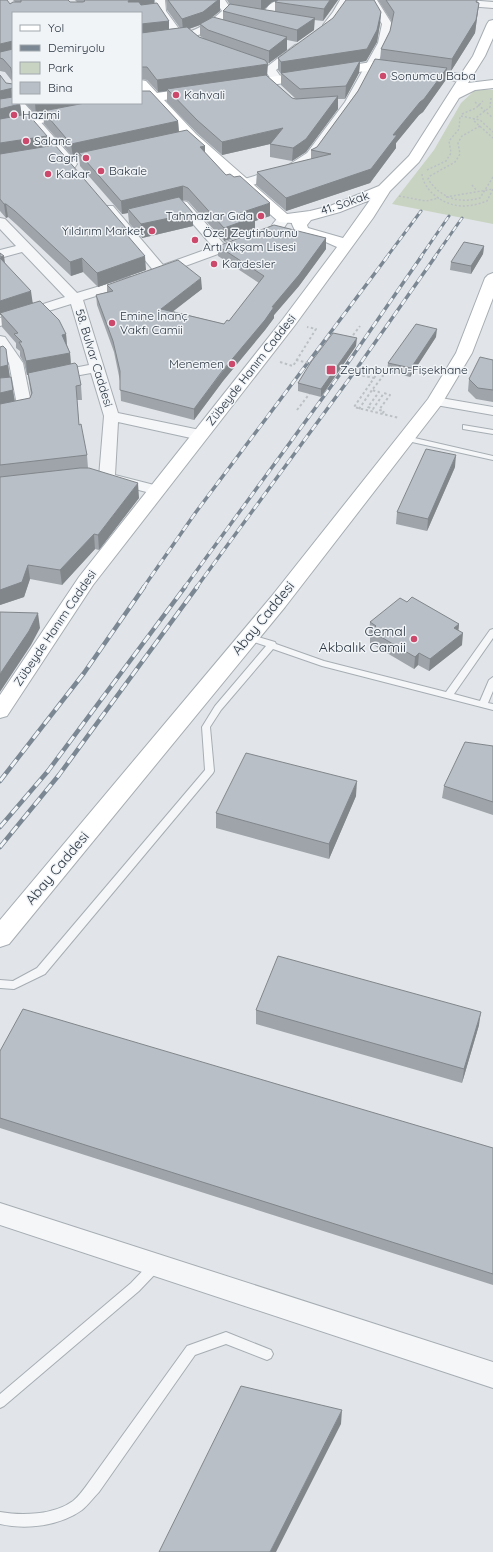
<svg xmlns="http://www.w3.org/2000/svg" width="493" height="1552" viewBox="0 0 493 1552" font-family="Quicksand,sans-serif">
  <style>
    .green { fill: #c9d3c2 }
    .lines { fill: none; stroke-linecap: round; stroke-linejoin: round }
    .lane-casing { stroke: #a6adb3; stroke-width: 2 }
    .street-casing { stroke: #a6adb3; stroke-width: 2 }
    .secondary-casing { stroke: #a6adb3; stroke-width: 2 }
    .path-far1 { stroke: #bbc0c5; stroke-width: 1.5; stroke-dasharray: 2 2; stroke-linecap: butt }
    .path { stroke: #bbc0c5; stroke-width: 2; stroke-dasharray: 2.5 2.5; stroke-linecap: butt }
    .lane { fill: #f4f6f8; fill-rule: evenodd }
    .street { fill: #f4f6f8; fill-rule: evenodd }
    .secondary { fill: #fff; fill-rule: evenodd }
    .rail-far2-casing { stroke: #7b8793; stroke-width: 3 }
    .rail-far1-casing { stroke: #7b8793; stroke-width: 3.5 }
    .rail-casing { stroke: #7b8793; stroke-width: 4.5 }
    .rail-far2 { stroke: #f1f4f7; stroke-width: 2; stroke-dasharray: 5.5; stroke-linecap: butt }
    .rail-far1 { stroke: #f1f4f7; stroke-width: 2.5; stroke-dasharray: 7; stroke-linecap: butt }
    .rail { stroke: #f1f4f7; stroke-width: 3; stroke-dasharray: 9; stroke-linecap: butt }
    .path-bridge { stroke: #bbc0c5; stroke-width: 2; stroke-dasharray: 2.5 2.5; stroke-linecap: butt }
    .wall { fill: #9ea4aa; fill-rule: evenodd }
    .shaded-wall { fill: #81868b }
    .building { fill: #b8bfc6; stroke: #81868b }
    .poi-dot { fill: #cc496c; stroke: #f1f4f7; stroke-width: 1.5 }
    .labels { text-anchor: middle; stroke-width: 3; stroke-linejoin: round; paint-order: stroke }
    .far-poi-label { font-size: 12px; fill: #2a3541; stroke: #f1f4f7; text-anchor: start }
    .far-street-label { font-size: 12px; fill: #2a3541; stroke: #f1f4f7 }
    .street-label { font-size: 14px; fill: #2a3541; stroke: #f1f4f7 }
    .poi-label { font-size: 14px; fill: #2a3541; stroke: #f1f4f7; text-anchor: end }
  </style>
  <rect width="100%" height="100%" fill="#e1e5e9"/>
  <!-- green -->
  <path class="green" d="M481 89 493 90V224L392 204 434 150 461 103 474 91Z"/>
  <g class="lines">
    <!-- lane casing -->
    <g class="lane-casing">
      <path id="lane" d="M463 425 493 430V434L463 429Z
        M403 436H406L493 456V460L403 440Z
        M493 629V638L454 694 480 701 489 680 493 677V691L488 703 493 704V710L322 666 273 649 221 710 210 727 214 771 213 773 45 974 14 989 0 988V980L13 981 37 968 205 770 202 727 215 706 266 646 245 639 244 637 245 635 248 634 275 642 276 644 324 661 446 692 490 630Z
        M155 1261 159 1262 161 1266 159 1270 139 1291 4 1406 0 1408V1394L131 1283 151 1262Z
        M226 1332 271 1350 273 1354 271 1358 267 1360 226 1344 195 1355 99 1492C93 1498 88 1505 82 1510 60 1526 26 1530 0 1524V1512C22 1516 54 1515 73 1501 79 1496 84 1489 89 1482L187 1346Z"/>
    </g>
    <!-- street casing -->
    <g class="street-casing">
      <path id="street" d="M155 0H165L166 11 182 33C198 31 211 21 222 11L215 0H225L233 12C212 40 173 40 141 44V38L172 34 156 11Z
        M277 0H287L288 2 277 9 269 19H261L260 17 269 5Z
        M340 0H350L343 13 332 27H324L323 25 333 12Z
        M367 0H377L392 24 388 43 356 103 315 159 295 172 246 187H238L236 184 238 181 287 166 307 153 345 102 378 43 382 24Z
        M423 0H468L493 2V8L428 3Z
        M299 44 304 47 303 49 276 70 283 80 277 83 273 82 264 69 295 45Z
        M13 102 24 103 75 161 77 164 75 167H67L14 105Z
        M183 201 187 202 223 243 243 236 248 237 249 240 248 243 158 276 153 275 151 272 153 270 103 209 105 206H113L163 265 213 247 180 209 172 211 168 210 166 207 168 204Z
        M284 215 289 216 290 219 281 232H271L270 229C273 223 277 217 284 215Z
        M0 218 5 219 77 293 130 277 135 278 137 281 135 284 83 300 118 413 200 430 205 432 208 435 205 438 200 440 118 422 115 475 162 487 164 490 162 493 156 495 150 493 101 480 99 477 104 416 91 373 53 380 48 379 46 376 48 373 89 365 71 304 0 326V318L65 297 22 252 0 258V250L16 246 0 229Z
        M0 336 5 337 23 363 32 408 30 411 0 417V409L17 405 9 363 0 350Z
        M435 397 493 407V415L430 404 428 401 430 398Z
        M0 1203 493 1362V1388L0 1225Z"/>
    </g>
    <!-- secondary casing -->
    <g class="secondary-casing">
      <path id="secondary" d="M493 20V38L485 56 468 83 493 80V88L475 90 459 98 419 162 390 191 373 218 295 325 93 585 7 716 0 718V695L79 577 283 319 337 247 319 239 297 235 292 224V223L279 222 186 140 151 102 137 103H141V96L145 95 141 92V80L146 81 157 93 197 87 202 88 204 91 202 94 164 100 196 134 287 214 310 211 330 206 379 186 409 156 457 81 372 70 243 89 238 88 237 85 238 82 372 62 461 74 473 56 487 24 489 21ZM370 200 343 238 308 228 307 225 311 220 340 212Z
        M103 103H130L128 106 123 107 0 131V123Z
        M493 273V298L472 353 441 405 285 607 9 944 0 947V920L271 597 428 399 456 353 485 278 488 275Z"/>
    </g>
    <!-- path-far1 -->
    <path class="path-far1" d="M491 98 490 107 473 120 493 138
      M475 102 493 118
      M462 114 476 108 483 101
      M461 116 480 120 493 132
      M480 126 462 136 458 143 460 154 455 162 430 176 428 179C441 198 458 204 480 198L493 177
      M427 170 446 161 451 153 449 141 459 129 460 116
      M422 174C424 192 445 206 463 206 471 206 479 204 487 201L493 189
      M472 185 477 191
      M399 196 426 201 439 198
      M446 197 493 189"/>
    <!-- path -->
    <path class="path" d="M350 339 360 326
      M280 362 293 366 316 329 307 327
      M374 378 377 374 383 376 372 390 379 392 368 407 373 409 384 393 390 395 379 410 384 411 382 415
      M370 384 354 407 399 418
      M359 409 372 390
      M297 410 310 393"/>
    <!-- lane -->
    <use href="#lane" class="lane"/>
    <!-- street -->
    <use href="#street" class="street"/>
    <!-- secondary -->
    <use href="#secondary" class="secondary"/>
    <!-- rail-far2 casing -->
    <g class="rail-far2-casing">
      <path id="rail-far2" d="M386 258 421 211
        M420 258 449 216
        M434 258 462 218"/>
    </g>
    <!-- rail-far1 casing -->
    <g class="rail-far1-casing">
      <path id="rail-far1" d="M143 588 196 512 387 257
        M184 588 343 370 421 257
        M196 588 355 371 435 257"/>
    </g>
    <!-- rail casing -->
    <g class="rail-casing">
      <path id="rail" d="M0 781 84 673 144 587
        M0 827 48 771 185 587
        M0 847 59 775 197 587"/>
    </g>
    <!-- rail-far2 -->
    <use href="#rail-far2" class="rail-far2"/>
    <!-- rail-far1 -->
    <use href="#rail-far1" class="rail-far1"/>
    <!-- rail -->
    <use href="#rail" class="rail"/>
    <!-- path-bridge -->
    <path class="path-bridge" d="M296 360 313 364
      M338 370 374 378 370 384"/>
  </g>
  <!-- wall -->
  <path class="wall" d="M0 0 10 4 15 2 13 0H68L70 2H77L75 0H154V4L169 21V29L180 28 167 10 166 0H220V11L209 20H223V11L230 5 227 0H338L323 21 314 20V30L297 42 287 40V50L269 63H267V76L292 98 296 99 281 85V74L278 70V58L381 12 380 24 377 42 366 61 360 62 359 73 345 99H338V109L306 152 292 161 270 157V144L222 155 197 133 167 102V91L158 92 147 80 141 79V13H13V103L20 104 22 115 48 146 126 234 146 270 98 287 83 272 71 276 17 225 8 217 6 218 0 211V75L6 83 12 84V81L5 72 0 71ZM276 1 275 2V11L264 10 272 2ZM200 25V36L203 38 199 37 189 29Z
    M378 0H478L477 3H479L475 33 451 71H446L445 81 423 112 419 115 396 143V148L370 183 286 211 256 185 257 172 311 159V150L317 147 358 91 380 60 381 49 390 31 392 22Z
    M141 87V91L178 121 179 132 205 146V153L226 175 270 216 255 221V231L224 241 188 201 183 200H181L193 213V226L142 238 129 223 128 213 122 214 80 166 79 156 73 157 44 124 43 113 36 115 25 103H141Z
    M326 238V249L299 286 274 315V318L265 330 223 381 194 420 121 401 120 381 114 352 97 305 96 295 107 292V285L202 289 172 311 224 324 229 321 259 283 218 256V246Z
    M484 246 483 254 471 274 450 270 451 262Z
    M5 263 33 303 66 334 67 345 70 353 71 364 81 385 82 400H77L79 425 87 455 88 468 139 498 99 550 95 549 62 585 30 579 24 597 0 605V347L8 365 10 377 15 401 30 398 31 395 28 375H27L24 363 20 356V351L16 348V343L2 327 1 315H0Z
    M436 337 410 377 387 371 388 363Z
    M356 346 321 397 298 391V383Z
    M493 360V402L476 399 468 391 469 379Z
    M455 467 427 531 396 524 397 512Z
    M407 602 459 624 458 630 462 645 429 671 418 665 414 669 370 643V634L369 633 370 622Z
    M493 746V815L442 798 444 786Z
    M356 796 329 859 216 828V813Z
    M256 1010 479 1025 462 1083 256 1024Z
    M0 1051 493 1148V1285L0 1128Z"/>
  <!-- shaded-wall -->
  <path class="shaded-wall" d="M129 0H154V7L135 9 128 2Z
    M218 0H220V11L203 24H200V25L183 31 182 19Z
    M261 0H281L272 2 261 12Z
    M330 0H338L323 21 324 9Z
    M479 3 475 33 451 71 452 59Z
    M381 12 380 24 377 42 366 61 360 62 359 73 345 99 346 86 281 73V74V62Z
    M315 18 314 30 297 42V30Z
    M169 21V33L141 36V24Z
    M287 37V50L269 63V51Z
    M13 41V54L0 57V44Z
    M268 64 267 76 167 89V91L158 92 157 80Z
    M447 68 445 81 423 112 419 115 396 143V148L370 183 286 211V198L393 135Z
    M11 88 13 101 0 104V91Z
    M338 96V109L306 152 292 161 293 148Z
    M35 103H95L43 111V113L36 115Z
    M20 104 22 117 0 122V109Z
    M178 121 179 134 79 153V156L73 157 71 144Z
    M283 128V141L222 155V142Z
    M47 136 48 149 0 156V143Z
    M205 146V159L200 147Z
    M183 186V200L130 212 128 209V213L122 214 121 201Z
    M270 203V216L255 221V231L224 241V228L240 213Z
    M4 204H6L8 217 6 218Z
    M193 213V226L142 238 141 224Z
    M121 228H126L127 241Z
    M326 238V249L299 286 274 315V318L265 330 223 381 194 420V409L272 307Z
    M484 246 483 254 471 274V266Z
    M4 256 6 270 0 257Z
    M145 256 146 270 98 287 97 273Z
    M82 258 83 272 71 276 70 262Z
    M201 278 202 289 162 320 161 309Z
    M31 291 33 305 0 313 1 315H0V301Z
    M437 329 436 337 410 377 411 368Z
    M66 334 67 348 62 335Z
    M357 338 356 346 321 397V389Z
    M70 353 71 367 27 375 26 361Z
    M8 365 10 379 0 382V367Z
    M13 390 15 404 0 408V393Z
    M456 455 455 467 427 531 428 519Z
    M138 483 139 498 99 550 98 535Z
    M94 534 95 549 62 585 60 570Z
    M28 565 30 579 24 597 0 605V590Z
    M38 613 40 628 31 645 0 692V674Z
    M459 624 458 636 454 628Z
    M463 633 462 645 429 671 430 659Z
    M419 653 418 665 414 669 415 657Z
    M357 781 356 796 329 859V844Z
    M481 1012 479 1025 462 1083 464 1069Z
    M342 1410 341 1424 276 1552H270Z"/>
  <!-- building -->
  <path class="building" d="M0 0H7L10 4 13 2H21V0H68L70 2H83L85 1 84 0H129L128 2H139L141 5 157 3 169 21 141 24V13H13V88L0 91V75L6 83 13 84 11 68 3 59 0 58V52L13 49V41L0 44Z
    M168 0H218L203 12 182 19Z
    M278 0H330L324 9 275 2Z
    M346 0H374L381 12 377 30 367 49 281 62 278 58 333 18Z
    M386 0H477L476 2 479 3 476 20 452 59 381 49 390 31 394 12Z
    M230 4 315 18 297 30 223 11Z
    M213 17 287 37 269 51 208 30 200 24Z
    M187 27 199 37 265 60 268 64 157 80 147 67H141V33Z
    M375 59 447 68 424 99 420 102 393 135H397L371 169 286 198 257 172 331 154 311 150 317 147 358 91Z
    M360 61 346 86 300 89 281 73Z
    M266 75 292 98 296 99 338 96 306 139 293 148 270 144 283 128 222 142 197 120 167 89Z
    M141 91H150L178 121 71 144 43 111 85 103H141Z
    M13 97V103H19L20 104 0 109V99Z
    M28 114 47 136 0 143V119Z
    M187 130 205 146 200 147 226 175 230 174 234 177 240 176 270 203 240 213 255 217 224 228 188 188 183 186 121 201 79 153Z
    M55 145 126 228H121L145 256 97 273 82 258 70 262 15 211 6 204H4L0 199V154Z
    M179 197 193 213 141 224 128 209Z
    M274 225 326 238 299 275 272 307H274L265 320 223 370 194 409 120 390V371L113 341 96 295 113 291 107 285 178 260 201 278 161 309 224 324 227 320 229 321 264 276 218 246Z
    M464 242 484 246 471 266 451 262Z
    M0 253 4 256 0 257Z
    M0 258 31 291 0 301Z
    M40 301 59 320 66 334 62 335 70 353 26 361 23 349 19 342H22L14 334 18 333 0 313Z
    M416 324 437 329 411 368 388 363Z
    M333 333 357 338 321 389 298 383 311 362Z
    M3 346 6 349 8 365 0 367V347Z
    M480 357 493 360V390L478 388 469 379Z
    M75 363 77 365 81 385 76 386 79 425 81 424 87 455 0 465V404L30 398 32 393 28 373Z
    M11 377 13 390 0 393V378Z
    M426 449 456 455 428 519 397 512Z
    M80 468H89L138 483 98 535 94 534 60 570 28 565 22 582 0 590V477Z
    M412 597 459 624 454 628 463 633 430 659 419 653 415 657 371 631 376 626 370 622 400 598 407 602Z
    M0 612 38 613 29 631 0 674Z
    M465 742 493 746V802L444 786Z
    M246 753 357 781 329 844 216 813Z
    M278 956 481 1012 464 1069 256 1010Z
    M23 1009 493 1148V1274L0 1118V1051Z
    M241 1386 342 1410 270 1552H159Z"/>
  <!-- markers -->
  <g class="poi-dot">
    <circle cx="383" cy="76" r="4"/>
    <circle cx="176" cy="95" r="4"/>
    <circle cx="14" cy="115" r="4"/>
    <circle cx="26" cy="141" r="4"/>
    <circle cx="86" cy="158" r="4"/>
    <circle cx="101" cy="171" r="4"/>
    <circle cx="48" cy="174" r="4"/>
    <circle cx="261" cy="216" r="4"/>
    <circle cx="152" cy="231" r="4"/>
    <circle cx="195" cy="240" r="4"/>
    <circle cx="214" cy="264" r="4"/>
    <circle cx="112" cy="323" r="4"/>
    <circle cx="232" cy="364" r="4"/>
    <rect x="326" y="365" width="10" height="10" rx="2"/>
    <circle cx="414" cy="639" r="4"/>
  </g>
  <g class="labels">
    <!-- far-poi labels -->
    <g class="far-poi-label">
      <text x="391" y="80">Sonumcu Baba</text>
      <text x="184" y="99">Kahvali</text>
      <text x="22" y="119">Hazimi</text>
      <text x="34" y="145">Salanc</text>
      <text x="78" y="162" text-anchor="end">Cagri</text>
      <text x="109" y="175">Bakale</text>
      <text x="56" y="178">Kakar</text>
      <text x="253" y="220" text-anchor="end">Tahmazlar Gıda</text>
      <text x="144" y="235" text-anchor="end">Yıldırım Market</text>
      <text x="203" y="237">Özel Zeytinburnu<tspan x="203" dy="14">Artı Akşam Lisesi</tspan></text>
      <text x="222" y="268">Kardesler</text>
      <text x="120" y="320">Emine İnanç<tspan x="120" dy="14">Vakfı Camii</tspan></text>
      <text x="224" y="368" text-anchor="end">Menemen</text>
      <text x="340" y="374">Zeytinburnu-Fişekhane</text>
    </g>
    <!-- far-street labels -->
    <g class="far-street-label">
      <text transform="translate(345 203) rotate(-19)" y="4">41. Sokak</text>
      <text transform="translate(94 358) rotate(73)" y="4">58. Bulvar Caddesi</text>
      <text transform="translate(251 370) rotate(-52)" y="4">Zübeyde Hanım Caddesi</text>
      <text transform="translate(55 628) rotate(-56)" y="4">Zübeyde Hanım Caddesi</text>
    </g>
    <!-- street labels -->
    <g class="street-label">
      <text transform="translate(263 618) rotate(-51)" y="5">Abay Caddesi</text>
      <text transform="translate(57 868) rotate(-50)" y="5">Abay Caddesi</text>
    </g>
    <!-- poi labels -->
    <g class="poi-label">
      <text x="406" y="636">Cemal<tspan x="406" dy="16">Akbalık Camii</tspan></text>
    </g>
  </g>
  <!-- legend -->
  <rect x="12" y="12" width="130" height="92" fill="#f1f4f7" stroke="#a1a8ae"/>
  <rect x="20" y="25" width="20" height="6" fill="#ffffff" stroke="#a1a8ae"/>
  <text x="48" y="32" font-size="12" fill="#2a3541">Yol</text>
  <rect x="20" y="45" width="20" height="6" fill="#7b8793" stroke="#a1a8ae"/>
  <text x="48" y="52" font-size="12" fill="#2a3541">Demiryolu</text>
  <rect x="20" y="62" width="20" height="12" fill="#c9d3c2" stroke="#a1a8ae"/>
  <text x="48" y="72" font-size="12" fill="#2a3541">Park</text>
  <rect x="20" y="82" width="20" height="12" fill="#b8bfc6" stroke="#a1a8ae"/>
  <text x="48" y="92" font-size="12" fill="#2a3541">Bina</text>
</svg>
